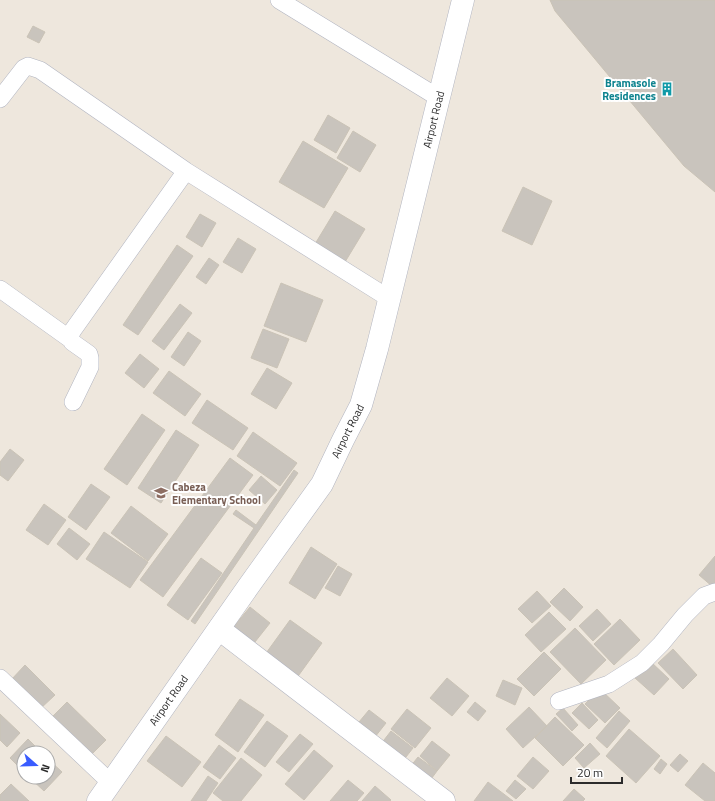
<svg xmlns="http://www.w3.org/2000/svg" width="715" height="801" viewBox="0 0 715 801" font-family="'Titillium Web',sans-serif">
  <style>
    .building { fill: #c9c4bd; stroke: #cac3b6 }
    .lines { fill: none; stroke-linecap: round; stroke-linejoin: round }
    .street-casing { stroke: #b1b4c0; stroke-width: 18 }
    .secondary-casing { stroke: #b1b4c0; stroke-width: 23 }
    .street { stroke: #fff; stroke-width: 17 }
    .secondary { stroke: #fff; stroke-width: 22 }
    .labels { text-anchor: middle; stroke-width: 4; stroke-linejoin: round; paint-order: stroke }
    .culture-label { font-size: 11px; font-weight: bold; fill: #0d838f; stroke: #fff; text-anchor: end }
    .street-label { font-size: 11px; fill: #2b2b2b; stroke: #fff }
    .education-label { font-size: 11px; font-weight: bold; fill: #785e54; stroke: #fff; text-anchor: start }
  </style>
  <rect width="100%" height="100%" fill="#eee7dd"/>
  <!-- building -->
  <path class="building" d="M550 0H715V192L684 166 555 11Z
    M33 26 45 32 39 43 27 37Z
    M328 115 350 128 336 153 314 140Z
    M353 131 376 145 360 172 337 158Z
    M303 141 348 168 324 208 279 182Z
    M523 187 552 201 532 245 502 231Z
    M335 211 365 229 345 262 315 244Z
    M200 214 216 223 202 247 186 237Z
    M238 238 256 249 242 273 223 262Z
    M177 245 193 256 138 335 123 325Z
    M209 258 219 265 206 284 196 277Z
    M281 283 323 300 306 342 264 326Z
    M180 304 192 313 164 350 152 341Z
    M263 329 289 339 277 368 251 358Z
    M188 332 201 341 184 366 171 357Z
    M140 354 159 369 144 388 125 373Z
    M267 368 292 383 276 409 251 394Z
    M169 371 201 394 185 416 153 393Z
    M207 400 248 428 233 450 192 423Z
    M142 414 165 430 127 485 104 469Z
    M176 430 199 445 161 503 138 488Z
    M253 432 297 463 280 486 237 456Z
    M10 449 24 460 8 481 0 475V462Z
    M230 458 253 475 163 597 140 580Z
    M294 470 298 473 195 624 191 621 254 528 233 514 236 510 256 525Z
    M261 476 277 490 265 504 249 490Z
    M91 484 110 497 86 530 68 517Z
    M44 504 66 520 48 545 26 530Z
    M131 506 168 534 148 561 111 533Z
    M69 528 90 544 77 560 57 544Z
    M104 532 148 562 130 588 86 559Z
    M311 547 337 564 315 599 289 583Z
    M715 556V584L713 587 699 575Z
    M201 558 222 573 188 620 167 605Z
    M338 566 352 574 340 596 325 588Z
    M564 588 583 607 570 621 550 602Z
    M537 591 551 606 532 623 518 609Z
    M250 607 270 623 251 647 231 630Z
    M597 609 611 624 593 641 579 626Z
    M549 612 566 629 541 652 525 635Z
    M620 619 640 640 614 665 594 644Z
    M290 620 322 643 296 679 264 656Z
    M575 628 606 660 581 684 550 652Z
    M673 649 697 675 683 689 658 663Z
    M544 652 561 669 534 696 517 679Z
    M650 661 669 679 654 695 635 678Z
    M25 665 55 695 40 709 11 680Z
    M447 678 469 696 452 716 430 698Z
    M503 680 522 688 515 705 496 696Z
    M600 689 620 708 605 723 585 704Z
    M240 699 264 715 238 752 215 735Z
    M67 702 106 740 89 757 50 719Z
    M475 702 486 711 478 721 467 712Z
    M582 703 598 720 589 729 572 713Z
    M529 707 547 726 523 748 506 729Z
    M563 708 578 725 572 731 556 714Z
    M407 709 431 728 415 748 391 729Z
    M369 710 386 723 371 742 354 728Z
    M619 711 630 721 607 748 596 738Z
    M0 714 20 733 7 747 0 740Z
    M555 717 584 745 563 766 535 738Z
    M267 721 288 736 265 767 244 752Z
    M629 729 660 756 636 783 606 756Z
    M391 731 413 748 399 766 377 749Z
    M300 734 313 744 289 772 276 762Z
    M166 736 201 762 182 787 147 761Z
    M28 739 42 753H24V772L10 758Z
    M432 741 450 755 437 771 420 756Z
    M590 743 600 754 584 768 575 758Z
    M219 745 236 758 220 779 203 767Z
    M314 750 333 766 304 800 285 784Z
    M680 754 688 761 678 772 670 765Z
    M418 757 437 771 426 786 406 772Z
    M533 757 549 771 533 789 517 776Z
    M241 758 262 775 241 801H223L213 793Z
    M48 759 62 772 44 791 29 777H48Z
    M661 759 667 764 660 774 654 769Z
    M703 763 715 773V801H705L685 785Z
    M208 776 218 783 206 801H191Z
    M348 780 364 793 357 801H330Z
    M515 780 526 789 516 799 506 791Z
    M488 782 513 801H474Z
    M11 784 29 801H0V795Z
    M375 786 391 800 390 801H362Z
    M574 789 585 799 583 801H563Z"/>
  <g class="lines">
    <!-- street casing -->
    <g class="street-casing">
      <path id="street" d="M279 0 439 98
        M0 99 24 68 28 66 40 70 186 171 390 299
        M0 289 70 339
        M73 402 90 367V358L89 354 72 342 70 336 73 330 186 171
        M0 678 111 783
        M559 701 609 684 642 663 661 644 685 615 704 596 715 592"/>
    </g>
    <!-- secondary casing -->
    <g class="secondary-casing">
      <g id="secondary">
        <path d="M219 629 444 801"/>
        <path id="s1" d="M98 801 248 587 322 484 343 440 361 405 377 349 463 0"/>
      </g>
    </g>
    <!-- street -->
    <use href="#street" class="street"/>
    <!-- secondary -->
    <use href="#secondary" class="secondary"/>
  </g>
  <!-- icons -->
  <defs>
    <g id="building-bare" transform="scale(1.08)"><path d="M-4-6H4V6H1V3H-1V6H-4ZM-2.5-4.3h1.7v1.8h-1.7ZM.8-4.3h1.7v1.8H.8ZM-2.5-1h1.7V.8h-1.7ZM.8-1h1.7V.8H.8Z" fill="#0f9aa8" stroke="#fff" stroke-width="2.5" paint-order="stroke"/></g>
    <g id="school-bare" transform="scale(1.08)"><path d="M0-5L7-2L0 1L-7-2ZM-4 1L0 2.5L4 1V4Q0 6-4 4Z" fill="#8d6e63" stroke="#fff" stroke-width="2.5" paint-order="stroke"/></g>
  </defs>
  <g fill-rule="evenodd">
    <use href="#building-bare" x="667" y="89"/>
    <use href="#school-bare" x="161" y="493"/>
  </g>
  <g class="labels">
    <!-- culture labels -->
    <g class="culture-label">
      <text x="656" y="87">Bramasole<tspan x="656" dy="13">Residences</tspan></text>
    </g>
    <!-- street labels -->
    <g class="street-label">
      <text dy="4" stroke="none"><textPath href="#s1" startOffset="771">Airport Road</textPath></text>
      <text dy="4" stroke="none"><textPath href="#s1" startOffset="447">Airport Road</textPath></text>
      <text dy="4" stroke="none"><textPath href="#s1" startOffset="123">Airport Road</textPath></text>
    </g>
    <!-- education labels -->
    <g class="education-label">
      <text x="172" y="491">Cabeza<tspan x="172" dy="13">Elementary School</tspan></text>
    </g>
  </g>
  <!-- north arrow -->
  <g transform="translate(36 765) rotate(110)"><circle r="19" fill="#ffffff" stroke="#aaaaaa"/>
  <path d="M0-3L7 15L0 10L-7 15Z" fill="#395cff"/>
  <text y="-6" font-size="11" font-weight="bold" text-anchor="middle" fill="#2b2b2b">N</text>
  </g>
  <!-- scale -->
  <path d="M571 777v6h51v-6" fill="none" stroke="#2b2b2b" stroke-width="2"/>
  <text x="577" y="777" font-size="12" fill="#2b2b2b" stroke="#ffffff" stroke-width="3" paint-order="stroke">20 m</text>
</svg>
